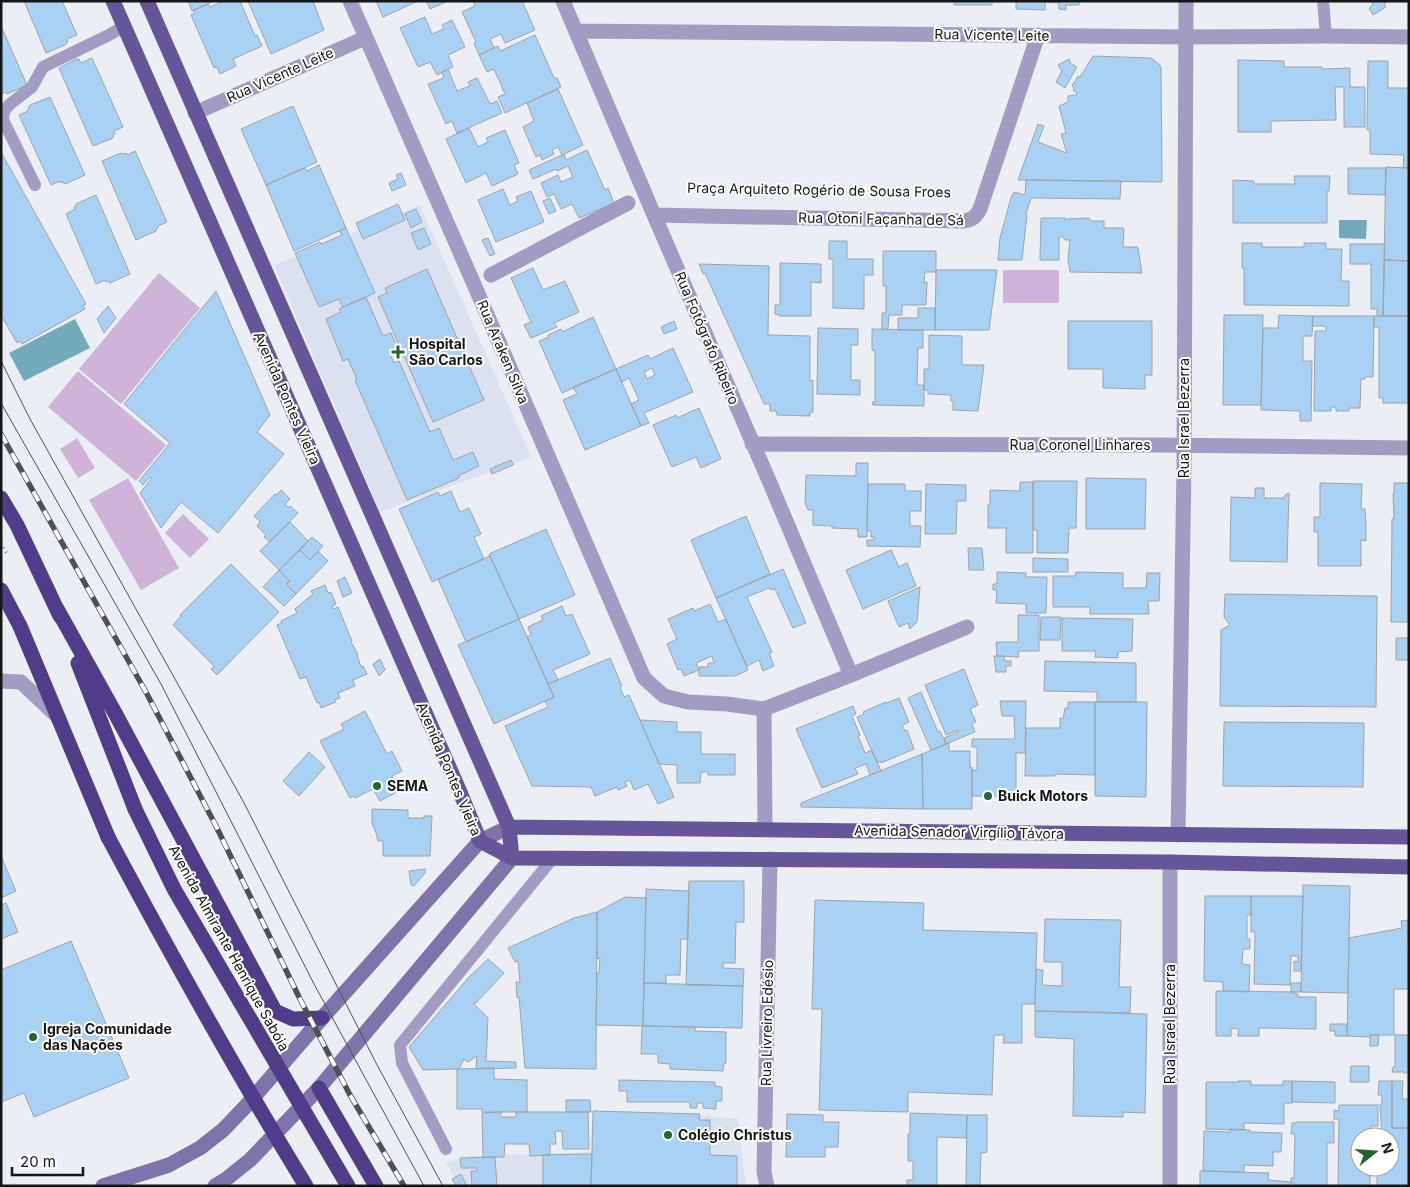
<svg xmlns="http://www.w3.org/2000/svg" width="1410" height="1187" viewBox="0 0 1410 1187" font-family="Inter,sans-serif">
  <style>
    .built { fill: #dbe1ef }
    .green { fill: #cdb4d8 }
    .water { fill: #72aabb }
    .building { fill: #a9d1f3; stroke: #9da4a9; fill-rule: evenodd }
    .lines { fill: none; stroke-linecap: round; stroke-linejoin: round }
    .path { stroke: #7d7f83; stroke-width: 3; stroke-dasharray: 1 4; stroke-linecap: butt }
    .lane { stroke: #a29cc2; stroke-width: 12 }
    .street { stroke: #a29cc2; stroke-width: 15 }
    .secondary { stroke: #7e74ab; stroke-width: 15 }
    .primary { stroke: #655699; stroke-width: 15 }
    .highway { stroke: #503c89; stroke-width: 15 }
    .tram { stroke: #4e5053; stroke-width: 1 }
    .rail-casing { stroke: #4e5053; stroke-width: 5.5 }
    .rail { stroke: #fff; stroke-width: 4; stroke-dasharray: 11; stroke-linecap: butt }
    .highway-bridge { stroke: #503c89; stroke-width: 15 }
    .poi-dot { fill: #236530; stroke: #fff; stroke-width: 2 }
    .labels { text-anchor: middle; stroke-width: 4; stroke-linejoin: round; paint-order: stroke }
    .street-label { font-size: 14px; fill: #151618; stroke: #fff }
    .poi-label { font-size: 14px; font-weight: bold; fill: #151618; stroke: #fff; text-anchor: start }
  </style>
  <rect width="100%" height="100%" fill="#ebeef5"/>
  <!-- built -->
  <path class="built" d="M420 205 531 457 380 512 274 265Z
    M594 1111 738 1118 746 1186H459L446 1163 470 1156 595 1152Z"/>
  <!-- green -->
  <path class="green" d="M1003 270H1059V303H1003Z
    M159 273 200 308 121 404 79 369Z
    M78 371 166 445 136 481 48 407Z
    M77 438 95 468 78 478 60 449Z
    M128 478 179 568 141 590 89 500Z
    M183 514 209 539 190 558 165 533Z"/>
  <!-- water -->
  <path class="water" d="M1339 220H1367L1366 239 1339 238Z
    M75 319 90 348 24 381 9 353Z"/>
  <!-- building -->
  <path class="building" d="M24 1H62L77 35 67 39 68 42 65 45 46 53Z
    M188 1H214L192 11Z
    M224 1H240L255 36 257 35 262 46 233 59 236 66 220 74 217 67 214 68 191 15 195 13 193 10 208 4 210 7Z
    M248 1H313L324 30 271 54Z
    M376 1H418L383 17Z
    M426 1H448L430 9Z
    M473 1H522L535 30 505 43 501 34 490 39 494 48 479 55 474 43 476 42 462 12 475 6Z
    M954 1H992V5H954Z
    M1080 1 1079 5H1066V10L1059 9V3L1045 2V10L1016 9V1Z
    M1371 1H1388L1384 4 1386 7 1373 15 1369 8 1373 5Z
    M425 17 432 34 444 29 442 25 452 20 465 47 448 55 453 67 437 75 430 62 418 67 400 28Z
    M1 26 27 85 7 94 5 92 2 94 1 92Z
    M535 35 554 78H557L561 87 505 113 498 97 505 94 494 69 487 72 479 55 498 46 500 51Z
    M1093 56 1151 58 1160 65 1161 69 1162 182 1018 180 1038 124 1044 126 1038 142 1067 153 1061 134 1066 133 1059 106 1068 102V96L1076 95 1077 93 1073 90 1074 88 1072 86 1078 76 1080 77Z
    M92 58 123 127 114 131 115 134 113 135V138L93 146 59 68 76 59H79L81 63Z
    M1069 59 1071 64 1077 67 1065 88 1056 82 1062 71 1058 65Z
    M1238 60 1284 61V67H1322V69L1350 68V87H1365V127H1344V87H1335L1336 120 1271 121V132H1238Z
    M1368 61H1388V88H1409V168H1403L1404 155 1370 154V130H1367Z
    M448 69 457 91 470 86 468 82 477 78 490 104 497 101 502 113 457 133 452 121 446 124 428 84 444 78 442 72Z
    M558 89 583 145 562 155 558 147 552 150 554 154 542 160 540 155 536 157 523 127 534 121 527 103Z
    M50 97 85 175 65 184 62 182 61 183 60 181 51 185 19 115 28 111V109L30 105Z
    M293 106 317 162 266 185 241 129Z
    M469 128 478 147 488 142 486 138 505 130 519 163 514 165 518 174 492 186 486 173 466 183 446 139Z
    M587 150 605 190 608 188 614 203 579 218 572 204 561 209 554 194 547 197 541 183 558 175 561 182 573 177 568 166 557 171 556 169 533 179 529 170 564 154 566 160Z
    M135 151 167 222 158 226V228L156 229V231L136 240 102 161 121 153 124 154 126 153 127 155Z
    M1 152 86 304 83 306 85 309 22 344 21 341 17 343 1 315Z
    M319 165 346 228 294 251 266 185 305 168 307 171Z
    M1386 167 1409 168V261L1384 260Z
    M1348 168H1386L1385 195 1348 194Z
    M401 173 406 185 392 191 389 183 398 179 396 175Z
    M1294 176H1330L1329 191H1327V223H1233V180L1254 181V184H1295Z
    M1026 180 1121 181 1120 199 1031 198 1026 214 1027 215 1022 260H998L1000 238 1011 198 1014 192 1025 195Z
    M503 189 510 205 518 201 516 197 531 191 544 222 496 242 478 200Z
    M96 195 130 274 110 283 109 281 106 282 105 280 96 284 66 214 75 209 74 207 76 206V204Z
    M550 198 556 211 549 214 543 201Z
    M398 204 405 220 363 239 356 223Z
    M416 209 422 222 411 228 405 214Z
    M1041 218H1065L1064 220 1066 219 1089 218 1092 221H1104V228H1123L1124 230 1123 247H1137L1138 248 1142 273 1070 272 1068 259 1070 240H1065L1063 237H1059V260H1040Z
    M346 228 375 293 343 307 339 299 319 307 295 253 320 242 321 244 342 235 339 231Z
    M424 228 431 244 418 250 411 233Z
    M488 238 495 254 490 256 482 240Z
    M829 241H847V259H873V275H864V309L833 308V259H829Z
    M1242 243H1262V247H1304V243H1326V249H1342L1341 281H1349V306L1244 305V268H1242Z
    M1350 244H1385L1383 316H1377V309H1371V264H1350Z
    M883 251H936V272H925L924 283 927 282 926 305H902V315H889L888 329 882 330V313H886V286H883Z
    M1384 260 1409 261V316H1383Z
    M780 263 821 264V283L811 282V316H779V315L775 314V305H780Z
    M699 264 769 266 768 335 810 336V381L813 380V412L809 413 810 416 777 415 776 411H770V404H764L705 273 703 274Z
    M533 268 543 290 565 281 579 312 554 323 557 327 531 338 524 325 531 322 511 278Z
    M427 269 484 400 433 422 378 297 387 293 385 288Z
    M936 270H997L989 330H935Z
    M216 291 270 415 257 432 284 454 218 533 181 502 161 528 140 493 152 478 150 477 143 485 139 481 170 443 124 404Z
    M366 297 383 336 391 333 399 351 390 354 394 363 399 361 430 432 439 428 453 460 473 452 479 466 458 476 459 478 457 479 407 500 355 380 357 379 348 359 343 361 326 319 341 312 339 309Z
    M108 306 116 318 104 333 97 319Z
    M918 308H935V330H898V318H918Z
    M1224 315H1263L1261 405H1223Z
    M1279 315 1313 316 1312 336H1303V361H1312L1311 421H1300V411L1261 410 1263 328H1278Z
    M1313 316H1374L1373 377H1365V379H1361L1360 408H1349V411H1336V407H1331V411H1314L1315 331H1326V326H1312Z
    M1374 316H1409V403H1383V398H1379V327H1374Z
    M593 317 616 369 562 393 539 341 549 337 548 335 561 329 562 332Z
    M674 321 677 329 664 334 661 327Z
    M1068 321H1152V375H1145V389L1103 388V369H1068Z
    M818 328 858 329V345H851V380H860V395L817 394Z
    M872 329 923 330V348H918L917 385H924V406L873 405 872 402H875V351L872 350Z
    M929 335 962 336V365H984L978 411 953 410V403L951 400V395L928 394V390H924V369H929Z
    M673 348 693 392 644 413 649 423 641 426 631 404 639 400 629 378 622 382 616 369 648 355 650 359ZM652 368 655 375 647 379 644 372Z
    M616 369 641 426 585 450 563 400 577 394 573 387Z
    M699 408 721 459 701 468 696 457 672 467 653 425 676 415 677 418Z
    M511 460 513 465 492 474 490 469Z
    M856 463H868L867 537H858V529L832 528V526L813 525V510H808L805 503 806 475 856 476Z
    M1086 478 1146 479 1145 529H1086Z
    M1033 481H1077L1076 528H1069L1068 553H1037V530H1033Z
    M1020 482H1033V553H1006V528H988V505H990V490L1020 491Z
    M1320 483 1362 484 1361 509H1365L1366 525V541L1361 540V566H1318V532H1314V517H1320Z
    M1394 483H1409V622H1391L1392 519H1394L1393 494H1394Z
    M868 484H905V491H921V511H910V526H921L920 547 867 546V540H874V537H871V531H867Z
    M926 484 966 485V501H957L956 534H925Z
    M1255 488H1264V498H1284L1285 495 1289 493 1287 562 1230 561 1231 497 1255 498Z
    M281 490 290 499 285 504 289 508 290 506 298 513 270 542 264 537 266 535 257 526 260 521 254 516 275 494 277 495Z
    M451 491 460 512 469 508 481 534 474 537 484 559 432 582 399 509 438 492 440 496Z
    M746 516 770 574 716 598 691 540Z
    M290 522 308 541 279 570 260 551Z
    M546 529 575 595 519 619 489 554Z
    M312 537 323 546 310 560 300 550Z
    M968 548H982L984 570H969Z
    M300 550 310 560 318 551 328 561 296 594 286 584 290 581 279 570Z
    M891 550 899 567 907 563 916 586 863 609 846 570Z
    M490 556 519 619 466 642 438 579Z
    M1033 558 1068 559V572H1033Z
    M231 564 279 612 217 675 211 669 214 666 173 625 181 616 180 615Z
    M783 569 806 623 793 628 775 589 771 590 769 588 747 597 772 652 769 653 774 666 763 671 759 660 747 666 716 598Z
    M279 570 290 581 286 584 296 594 284 606 263 587Z
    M997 572 1026 573V577H1047L1046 613H1026V604L996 603 997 590H993V584H997Z
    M1076 572 1123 573V588H1146L1147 573H1160L1159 601H1148L1149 614H1090V607H1053V576H1075Z
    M345 577 352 593 343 597 337 581Z
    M325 585 328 593 331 592 336 604 332 606 334 609 338 607 352 641 351 642 358 654 357 655 361 667 363 666 367 674 353 680 355 686 338 693 340 698 334 700 336 702 321 708 319 702 317 703 306 677 300 679 277 625 282 623 281 621 297 613 295 609 313 594 311 591Z
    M920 587 917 622 910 629 908 623 899 627 888 601Z
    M1225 594 1377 596 1376 707 1220 706 1221 630 1230 625 1224 617Z
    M710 604 718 622 726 619 748 670 735 676H699V670L684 676 681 669 678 670 667 644 677 639 668 619 693 608 694 611ZM712 656 714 663H708V667H699V670L696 663Z
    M562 606 566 616 572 614 590 654 553 670 558 680 548 684 527 637 531 635 528 627 543 620 541 616Z
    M1018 615H1039V651H1018L1019 657 997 656 996 642H1018Z
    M1041 617H1061L1060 640H1040Z
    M1062 618 1133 619 1132 651 1118 652V658L1095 657 1096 651H1062Z
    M519 619 554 697 494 724 458 645Z
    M1396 638H1409V660H1396Z
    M994 656H1004L1005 661H1011V666H1006V672H996Z
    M610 658 622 686 620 687 624 697 629 695 674 797 658 804 648 784 634 790 630 780 625 782 627 786 618 790 617 787 595 796 591 787 532 786 505 726 548 707 545 701 554 697 548 684Z
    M380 659 385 670 379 676 373 664Z
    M1045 661 1136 663V702H1097V692L1044 691Z
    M964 669 978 705 970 709 976 722 972 724 975 732 946 744 944 738 958 732V730L946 735 925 685Z
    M921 692 938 732 940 731 946 744 931 750 908 698Z
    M899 698 909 722 902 725 905 731 907 730 914 749 881 763V761L877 763 857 717 864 714 863 712 886 702 887 703Z
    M1000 701H1026L1025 753H1016V796H972V770H977V747H972V739H1015L1014 716H1002Z
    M1068 702H1095V775L1055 774V776H1025L1026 728H1060V718L1063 719 1065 708H1068Z
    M1095 702H1147L1146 797 1095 796Z
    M853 706 856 714 852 716 860 735 858 736 865 753 872 750 881 771 870 775 866 764 855 768 858 774 822 788 796 729Z
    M365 711 387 754 392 751 402 771 392 776 399 791 380 801 373 789 355 798 354 796 350 798 320 741 344 729 341 724Z
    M640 720 677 722V732H701V754H735V775H708V772H701L700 783H677V765L659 764Z
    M1224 722 1364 723 1363 787 1223 786Z
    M949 743V751H970V768L972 767V809H923L922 754Z
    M309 752 325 767 299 796 283 781Z
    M922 754 923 809 801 807V803Z
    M372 809 408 810V818H424V816H432L430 856H383V841H378L376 833 372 823Z
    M1 856 16 891 1 898Z
    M425 869V873L414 886 411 885 409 871Z
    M689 881H744V922H736L735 963H723V968L744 969 743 986 686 985Z
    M1303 885 1350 886 1348 993 1301 992Z
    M646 889 689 891 688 939H681L680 975H666V983H644Z
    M1205 896H1251V915H1247V939H1250V949H1243L1242 964 1250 965 1249 992 1223 991V982L1204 981Z
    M1251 896H1303L1301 971H1294V961L1298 962V956H1291L1290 985 1254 984 1255 932H1251Z
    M625 897 646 898 643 1026 596 1025 597 973H599L600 958 597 959V912Z
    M815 900 924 903 923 930 1037 933 1035 1004H1022V1043H1003L1004 1035H994L992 1095 908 1092V1112L819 1110 822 1009H812Z
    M6 903 18 932 1 939V905Z
    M597 912 596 1069 525 1068 519 997 517 998 516 982H520L518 961 515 962 508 948 574 918Z
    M1045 919 1121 920 1119 987H1131L1130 1013 1035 1011 1036 969 1043 970 1042 985 1062 986V962H1044Z
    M1408 920 1409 989H1394V1035H1370V1037L1347 1036 1349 938 1402 928 1401 921Z
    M71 941 129 1078 34 1117 24 1093 1 1102V970Z
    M488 959 504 973 476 1003H473L488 1018 486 1061 516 1062V1068L476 1069 477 1056 468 1062 464 1059 459 1069 423 1070 409 1047 469 977Z
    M644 983 743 986 742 1028 643 1026Z
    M1291 983H1301V992H1291Z
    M1216 991 1294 992V994H1298V997H1316V1029L1259 1028V1036H1238L1239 1029 1231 1028V1036H1216Z
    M1035 1011 1147 1014 1145 1113 1123 1112V1117L1073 1116 1074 1039 1035 1037Z
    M1330 1024H1347V1036H1335V1031H1330Z
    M642 1026 695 1027V1031L726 1032V1063H724L723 1071 670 1069V1064L658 1063V1054H641Z
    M1370 1035H1379L1378 1046H1370Z
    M1395 1035H1409V1073H1404V1072H1392L1393 1067H1395Z
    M1351 1066H1369V1082H1350Z
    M494 1068V1079L527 1080V1112H482V1109H457V1069Z
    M619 1080 715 1082V1086L722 1087V1101H716V1109L703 1108V1103H697V1108H690V1102H627V1091H619Z
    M1238 1081H1251V1085H1283V1081H1292V1103H1284V1124L1244 1123V1130L1206 1129V1082H1238Z
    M1292 1081 1335 1082V1103L1292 1102Z
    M1379 1081H1392V1128H1409V1186H1377V1167H1390V1137H1382L1380 1104H1382V1095H1378Z
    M1392 1081H1403L1402 1099H1409V1128H1392Z
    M566 1100H590L591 1112H566Z
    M1339 1105H1378V1126H1371V1137H1360V1167H1370V1186H1338L1339 1119H1334V1110L1339 1111Z
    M593 1111 700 1114 699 1120H710V1155L737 1156V1186H591Z
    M501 1112V1117H516V1112H588L589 1149H563L562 1131H555L556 1144H550V1155L530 1156 529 1144H505L504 1157H483L482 1113Z
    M910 1113 967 1115 966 1138 937 1137V1186H907V1180H913V1161H908V1134H910Z
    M787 1114 823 1115V1122H839L838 1147H825V1157H786Z
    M967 1115H987V1152L981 1153 980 1186H966Z
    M1296 1122H1334V1143H1327V1186H1294V1183H1291V1178H1294L1295 1134H1291L1292 1123H1296Z
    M1230 1129 1250 1130V1132L1282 1133 1281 1152H1273V1166L1244 1165V1172L1203 1171 1204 1131 1230 1132Z
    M592 1154 591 1186H543V1155Z
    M495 1157 497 1186H472L471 1171H477V1168H461L460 1158Z
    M1200 1171 1269 1173 1268 1180 1291 1182V1186H1200Z
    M461 1174 467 1186H456L452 1179Z"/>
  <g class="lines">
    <!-- path -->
    <path class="path" d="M1 543 8 556"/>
    <!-- lane -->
    <path class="lane" d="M1323 1 1326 36
      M35 185 3 120 4 111 10 104 32 87 43 67 109 35 124 26
      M446 1149 402 1063 400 1045 553 858"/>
    <!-- street -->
    <path class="street" d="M350 1 473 282 644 678 664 696 688 702 727 704 764 709 851 675 967 627
      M563 1 654 215 770 483 851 675
      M576 31 1186 37 1326 36 1409 37
      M195 113 365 38
      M654 215 963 221C972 220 976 217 980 209L1038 35
      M491 275 628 203
      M752 444 1159 445 1409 448
      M1 681 21 682 58 717
      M764 709 765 829
      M1178 835 1184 466 1186 1
      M767 1186 764 1172 770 859
      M1170 1186V862"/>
    <!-- secondary -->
    <path class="secondary" d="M103 1186 169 1165 200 1148 223 1130 246 1106 322 1018 480 841 509 827
      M215 1186 225 1180 250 1160 319 1088 512 858"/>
    <!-- primary -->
    <path class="primary" d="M113 1 460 792 480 841 512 858 1170 862 1409 867
      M147 1 509 827 512 858
      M509 827 1409 837"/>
    <!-- highway -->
    <path class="highway" d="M1 498 17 525 60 616
      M1 590 20 626 108 837
      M57 609 115 713 275 1011 293 1019 322 1018
      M78 663 135 809
      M319 1088 376 1186"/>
    <!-- tram -->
    <path class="tram" d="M1 361 30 419 243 801 376 1063 443 1186
      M1 403 161 684 314 984 424 1186"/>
    <!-- rail casing -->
    <g class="rail-casing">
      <path id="rail" d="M1 434 147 694 216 826 300 999 350 1095 404 1186"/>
    </g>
    <!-- rail -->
    <use href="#rail" class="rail"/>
    <!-- highway-bridge -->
    <path class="highway-bridge" d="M135 809 174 889 348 1186
      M108 837C171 955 236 1072 306 1186"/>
  </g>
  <!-- markers -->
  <g class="poi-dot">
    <path d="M395.5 344.5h5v5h5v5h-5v5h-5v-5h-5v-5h5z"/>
    <circle cx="377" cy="786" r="5"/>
    <circle cx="988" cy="796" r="5"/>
    <circle cx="33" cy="1037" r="5"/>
    <circle cx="668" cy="1135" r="5"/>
  </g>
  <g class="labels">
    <!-- street labels -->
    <g class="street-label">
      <text transform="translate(992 35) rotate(1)" y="5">Rua Vicente Leite</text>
      <text transform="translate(280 75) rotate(-24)" y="5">Rua Vicente Leite</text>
      <text transform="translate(819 190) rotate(1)" y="5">Praça Arquiteto Rogério de Sousa Froes</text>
      <text transform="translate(881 219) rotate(1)" y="5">Rua Otoni Façanha de Sá</text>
      <text transform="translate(707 338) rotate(67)" y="5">Rua Fotógrafo Ribeiro</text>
      <text transform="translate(503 352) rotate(67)" y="5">Rua Araken Silva</text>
      <text transform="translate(287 398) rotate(66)" y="5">Avenida Pontes Vieira</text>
      <text transform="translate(1184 418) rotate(-90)" y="5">Rua Israel Bezerra</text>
      <text x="1080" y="450">Rua Coronel Linhares</text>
      <text transform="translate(449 769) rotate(67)" y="5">Avenida Pontes Vieira</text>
      <text transform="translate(959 832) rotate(1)" y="5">Avenida Senador Virgílio Távora</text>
      <text transform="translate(229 948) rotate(61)" y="5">Avenida Almirante Henrique Sabóia</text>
      <text transform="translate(767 1023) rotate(-89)" y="5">Rua Livreiro Edésio</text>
      <text transform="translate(1170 1024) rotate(-90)" y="5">Rua Israel Bezerra</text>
    </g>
    <!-- poi labels -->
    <g class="poi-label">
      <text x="409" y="349">Hospital<tspan x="409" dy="16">São Carlos</tspan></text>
      <text x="387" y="791">SEMA</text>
      <text x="998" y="801">Buick Motors</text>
      <text x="43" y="1034">Igreja Comunidade<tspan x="43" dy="16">das Nações</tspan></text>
      <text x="678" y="1140">Colégio Christus</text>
    </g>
  </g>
  <!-- border -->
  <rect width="1410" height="1187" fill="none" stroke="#151618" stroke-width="5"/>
  <!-- north arrow -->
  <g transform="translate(1375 1152) rotate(73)"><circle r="24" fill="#ffffff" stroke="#a1a2a3"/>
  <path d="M0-4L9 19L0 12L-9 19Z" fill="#236530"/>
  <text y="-8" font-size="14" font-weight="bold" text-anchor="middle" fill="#151618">N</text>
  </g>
  <!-- scale -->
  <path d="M12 1167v8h71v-8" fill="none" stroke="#151618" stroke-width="2.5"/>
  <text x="20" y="1167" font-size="15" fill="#151618" stroke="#ffffff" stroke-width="4" paint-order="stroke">20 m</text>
</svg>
